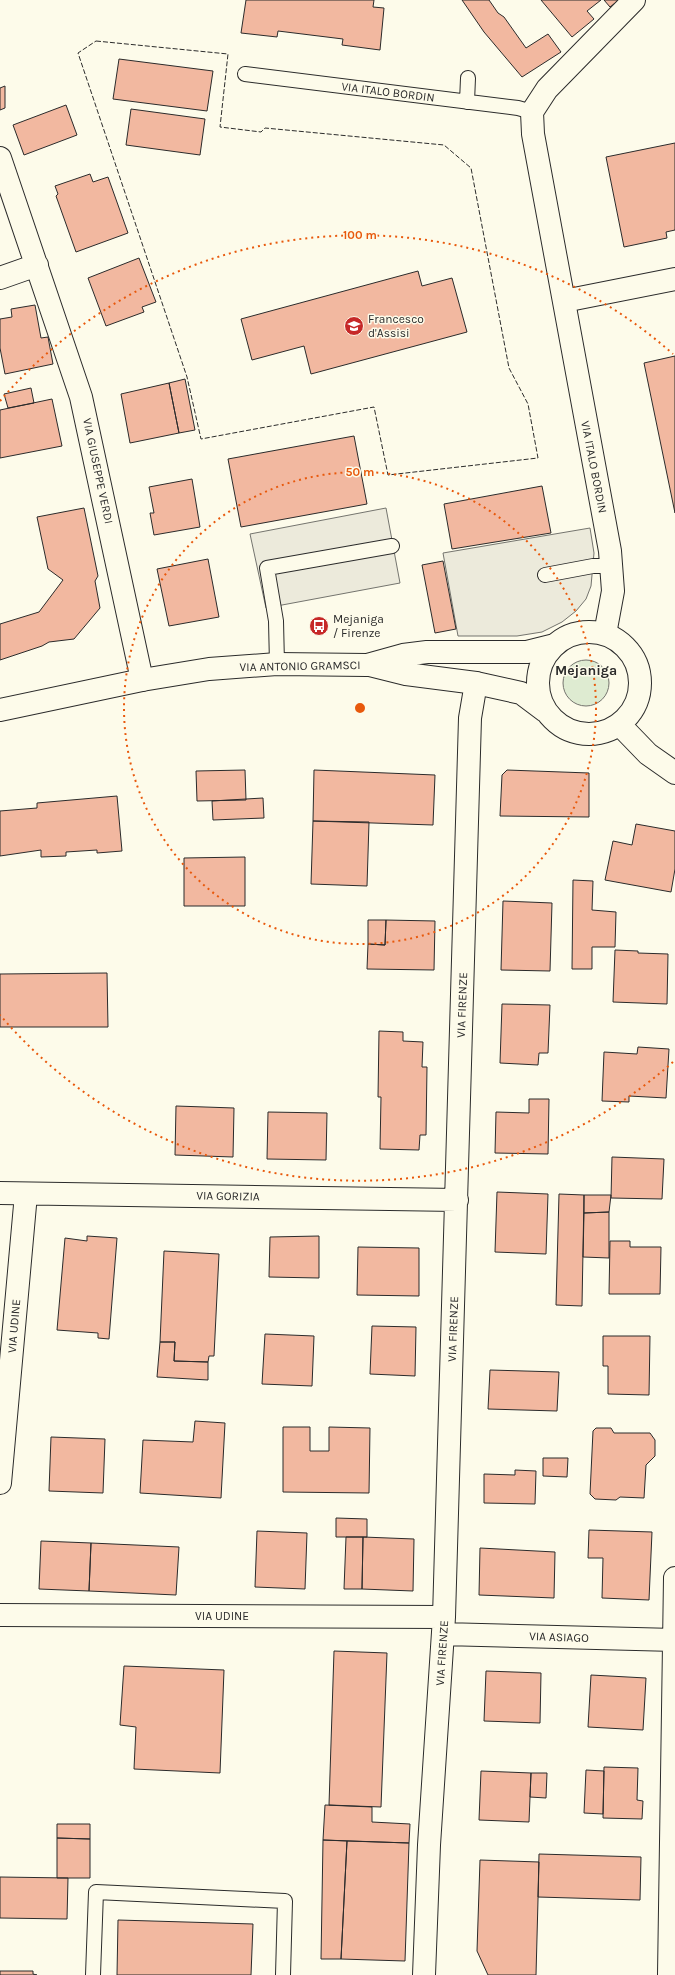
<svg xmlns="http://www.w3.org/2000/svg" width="675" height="1975" viewBox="0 0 675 1975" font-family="Karla,sans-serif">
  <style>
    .green { fill: #deebd1; stroke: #74746e }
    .parking { fill: #eceadb; stroke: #74746e }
    .building { fill: #f2b8a0; stroke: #2b2b2b }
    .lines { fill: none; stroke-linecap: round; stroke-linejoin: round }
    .service-casing { stroke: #2b2b2b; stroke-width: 16 }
    .minor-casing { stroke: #2b2b2b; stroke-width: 24 }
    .secondary-casing { stroke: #2b2b2b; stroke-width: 24 }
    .service { stroke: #fdfbea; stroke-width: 14 }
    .minor { stroke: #fdfbea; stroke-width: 22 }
    .secondary { stroke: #fdfbea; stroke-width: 22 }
    .fence { stroke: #2b2b2b; stroke-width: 1; stroke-dasharray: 5 2; stroke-linecap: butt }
    .ring { fill: none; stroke: #e8590c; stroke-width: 2; stroke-dasharray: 2 4 }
    .labels { text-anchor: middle; stroke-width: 3; stroke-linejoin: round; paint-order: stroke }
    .street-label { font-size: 12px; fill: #2b2b2b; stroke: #fdfbea }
    .poi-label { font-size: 12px; fill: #2b2b2b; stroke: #fdfbea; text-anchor: start }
    .quarter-label { font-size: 14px; font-weight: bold; fill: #2b2b2b; stroke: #fdfbea }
    .centre { fill: #e8590c; stroke: #fdfbea; stroke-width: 2 }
    .ring-label { font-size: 12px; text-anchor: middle; font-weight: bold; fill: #e8590c; stroke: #fdfbea; stroke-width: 3; stroke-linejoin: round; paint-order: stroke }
  </style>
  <rect width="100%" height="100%" fill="#fdfbea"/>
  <!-- green -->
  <path class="green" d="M563 683a23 23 0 1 1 46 0a23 23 0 1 1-46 0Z"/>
  <!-- parking -->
  <path class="parking" d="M386 508 400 583 266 608 250 534Z
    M590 528 594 553 591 586 586 599 576 611 562 622 542 632 517 636H458L443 553Z"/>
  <!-- building -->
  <path class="building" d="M246 0H374L373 7 384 8 380 50 342 45 343 39 278 31 277 37 241 33Z
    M462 0H489L498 13 504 17 526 48 548 34 561 52 522 77 484 32Z
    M541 0H601L587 11 594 19 572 37Z
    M604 0H619L610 7Z
    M119 59 213 71 207 111 113 99Z
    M5 86V108L0 110V88Z
    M66 105 77 135 24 155 13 125Z
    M131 109 205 119 200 155 126 145Z
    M675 143V230L666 232 667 238 624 247 606 157Z
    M90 174 93 182 108 177 128 233 76 252 56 196 58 194 55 186Z
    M139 258 156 302 142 307 144 312 106 326 88 278Z
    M418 271 422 286 452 278 467 332 311 374 304 346 252 360 241 319Z
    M35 305 41 338 48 337 53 364 5 374 0 348V319L12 317 11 309Z
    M675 356V513L644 363Z
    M185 379 195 430 179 433 169 383Z
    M169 383 179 433 130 443 121 394Z
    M31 388 34 403 8 408 4 394Z
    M52 399 62 446 0 458V410Z
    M354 436 367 504 241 527 228 459Z
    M192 479 200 527 154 535 150 513H154L149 487Z
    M542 486 551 533 452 549 444 504Z
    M84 508 98 576 95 581 100 608 74 639 49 642 42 646 0 660V624L39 612 63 580 48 569 37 517Z
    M208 559 219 617 169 626 157 569Z
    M443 561 456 629 435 633 422 565Z
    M245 770 246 800 197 801 196 771Z
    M314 770 435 775 433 825 313 821Z
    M507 770 589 773V817L500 816 502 775Z
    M117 796 122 851 97 853V850L66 852V856L41 857V850L0 856V811L37 808V803Z
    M263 798 264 818 213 820 212 801Z
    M313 821 369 822 367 886 311 884Z
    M636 824 675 831V869L671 892 605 880 613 841 632 845Z
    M245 857V906H184V858Z
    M573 880 593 881 592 910 616 912 615 947H592V969H572Z
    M503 901 552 903 550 971 501 970Z
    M368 920H386L385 945 368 944Z
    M386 920 435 921 434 970 367 969 368 944 385 945Z
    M615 950 638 951V953L668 954 667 1004 613 1002Z
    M107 973 108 1027H0V974Z
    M502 1004 550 1005 548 1053H539L538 1065 500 1063Z
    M379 1031 403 1032V1041L423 1042 422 1067H427L426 1135H420L419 1150 380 1149 381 1097H378Z
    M638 1047 669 1049 666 1098 629 1096V1102L602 1101 604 1052 637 1054Z
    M529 1099H549L548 1154 495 1153 496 1112 529 1113Z
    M176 1106 234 1108 233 1157 175 1155Z
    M268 1112 327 1113 326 1160 267 1159Z
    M612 1157 664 1159 662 1199 611 1198Z
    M497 1192 548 1194 546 1254 495 1252Z
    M559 1194 584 1195 582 1306 556 1305Z
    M584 1195H611L609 1212 584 1213Z
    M609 1212V1258L583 1257 584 1213Z
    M87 1236 117 1238 109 1339 98 1338V1333L57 1330 65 1238 87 1241Z
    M319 1236V1278L269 1277 270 1237Z
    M610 1241H630V1247H661L660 1294H609Z
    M358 1247 419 1248V1296L357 1295Z
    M164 1251 219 1254 214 1356H209L208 1362 174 1361 175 1342H160Z
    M372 1326 416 1327 415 1376 370 1374Z
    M265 1334 314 1336 312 1386 262 1384Z
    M603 1336H650L649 1395 608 1394V1366H603Z
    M160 1342H175L174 1361 208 1362V1380L157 1377Z
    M490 1370 559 1372 557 1411 488 1409Z
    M195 1421 225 1423 221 1498 140 1493 143 1440 193 1442Z
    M283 1427H310V1451H329V1427L370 1428 369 1493 283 1492Z
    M596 1428H611L614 1433H650L655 1440V1456L646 1465 644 1498 620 1497 616 1500 595 1499 590 1494 593 1431Z
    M51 1437 105 1439 103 1493 49 1491Z
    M543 1458H568L567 1477 543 1476Z
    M515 1470 536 1471 535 1504 484 1503V1474L515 1475Z
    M336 1518 367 1519V1537H336Z
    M589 1530 652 1532 649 1600 602 1598 603 1558H588Z
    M257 1531 307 1533 305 1589 255 1587Z
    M346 1537H363L362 1589H344Z
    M363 1537 414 1539 413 1591 362 1589Z
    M41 1541 91 1543 89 1591 39 1589Z
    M91 1543 179 1547 176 1595 89 1591Z
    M480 1548 555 1552 554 1598 479 1595Z
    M334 1651 387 1653 381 1807 329 1805Z
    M124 1666 224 1670 220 1773 134 1769 136 1727 120 1725Z
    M486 1671 541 1673 540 1723 484 1721Z
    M591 1675 646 1678 643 1730 588 1727Z
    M604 1767 638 1768 637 1800 643 1801 642 1819 603 1818Z
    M586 1770 604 1771 603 1814 584 1813Z
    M481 1771 531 1773 529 1822 479 1820Z
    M531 1773H547L546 1798 530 1797Z
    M325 1805 372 1807V1822L410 1824 409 1843 323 1840Z
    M57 1824H90V1839L57 1838Z
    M57 1838 90 1839V1878H57Z
    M323 1840 347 1841 341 1959H321Z
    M347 1841 409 1843 405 1961 341 1959Z
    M539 1854 641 1857 640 1900 538 1897Z
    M480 1860 539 1862 536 1975H488L477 1951Z
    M0 1877 68 1878 67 1919 0 1918Z
    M118 1920 253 1924 251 1975H117Z
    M0 1971H33V1974L37 1975H0Z"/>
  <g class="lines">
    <!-- service casing -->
    <g class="service-casing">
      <path id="service" d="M245 74 518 108 532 112
        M467 102 468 78
        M545 575 593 566H611
        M277 664 276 621 267 568 392 546
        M93 1975 96 1892 285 1901 283 1975"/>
    </g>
    <!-- minor casing -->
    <g class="minor-casing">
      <path id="minor" d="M0 158 81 397 142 680
        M0 278 37 265
        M564 301 675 279
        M605 634 613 591 610 551 533 134 532 112 547 89 634 0
        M0 1193 457 1200
        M0 1483 26 1194
        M0 1615 444 1617
        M443 1634 675 1640
        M424 1975 429 1845 444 1617 470 718 476 683
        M669 1975 675 1578"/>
    </g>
    <!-- secondary casing -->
    <g class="secondary-casing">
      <path id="secondary" d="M538 683a51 51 0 1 1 102 0a51 51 0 1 1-102 0Z
        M370 665 406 674 476 683 521 693 545 711
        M0 710 142 680 209 669 277 664 367 665 403 655 427 652H527L555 645
        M619 724 648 754 675 773"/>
    </g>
    <!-- service -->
    <use href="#service" class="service"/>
    <!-- minor -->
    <use href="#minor" class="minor"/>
    <!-- secondary -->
    <use href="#secondary" class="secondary"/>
    <!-- fence -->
    <path class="fence" d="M96 41 228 54 220 127 261 132 265 128 444 145 471 168 509 368 528 404 538 458 388 475 374 407 201 439 187 377 78 53Z"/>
  </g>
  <!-- distance rings -->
  <g class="ring">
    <circle cx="360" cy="708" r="236"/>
    <path d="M673 1062A473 473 0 0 1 0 1015M0 401A473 473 0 0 1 673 354"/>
  </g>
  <!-- icons -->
  <defs>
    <g id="school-disc" transform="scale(1)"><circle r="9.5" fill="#c62828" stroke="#fdfbea"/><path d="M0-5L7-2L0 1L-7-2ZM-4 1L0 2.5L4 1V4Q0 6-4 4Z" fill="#fff"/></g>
    <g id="bus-disc" transform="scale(1)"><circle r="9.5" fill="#c62828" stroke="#fdfbea"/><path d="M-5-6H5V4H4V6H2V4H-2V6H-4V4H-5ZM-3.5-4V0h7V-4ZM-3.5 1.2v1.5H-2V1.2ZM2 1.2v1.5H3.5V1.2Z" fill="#fff"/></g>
  </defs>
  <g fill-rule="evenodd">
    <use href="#school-disc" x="354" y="326"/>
    <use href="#bus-disc" x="319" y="626"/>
  </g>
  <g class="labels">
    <!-- street labels -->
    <g class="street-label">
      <text transform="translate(388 92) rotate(7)" y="4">VIA ITALO BORDIN</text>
      <text transform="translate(594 467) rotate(79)" y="4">VIA ITALO BORDIN</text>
      <text transform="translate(98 471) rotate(78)" y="4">VIA GIUSEPPE VERDI</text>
      <text transform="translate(300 666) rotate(-1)" y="4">VIA ANTONIO GRAMSCI</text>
      <text transform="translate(462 1005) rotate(-88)" y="4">VIA FIRENZE</text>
      <text transform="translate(228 1196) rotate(1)" y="4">VIA GORIZIA</text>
      <text transform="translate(14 1326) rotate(-85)" y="4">VIA UDINE</text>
      <text transform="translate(453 1329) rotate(-88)" y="4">VIA FIRENZE</text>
      <text x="222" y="1620">VIA UDINE</text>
      <text transform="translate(559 1637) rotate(2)" y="4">VIA ASIAGO</text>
      <text transform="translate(442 1653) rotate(-86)" y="4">VIA FIRENZE</text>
    </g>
    <!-- poi labels -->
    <g class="poi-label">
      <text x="368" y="323">Francesco<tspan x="368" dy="14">d'Assisi</tspan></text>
      <text x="333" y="623">Mejaniga<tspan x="333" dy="14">/ Firenze</tspan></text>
    </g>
    <!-- quarter labels -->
    <g class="quarter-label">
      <text x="586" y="675">Mejaniga</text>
    </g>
  </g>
  <circle cx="360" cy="708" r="6" class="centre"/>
  <g class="ring-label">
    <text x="360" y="239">100 m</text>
    <text x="360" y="476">50 m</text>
  </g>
</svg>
